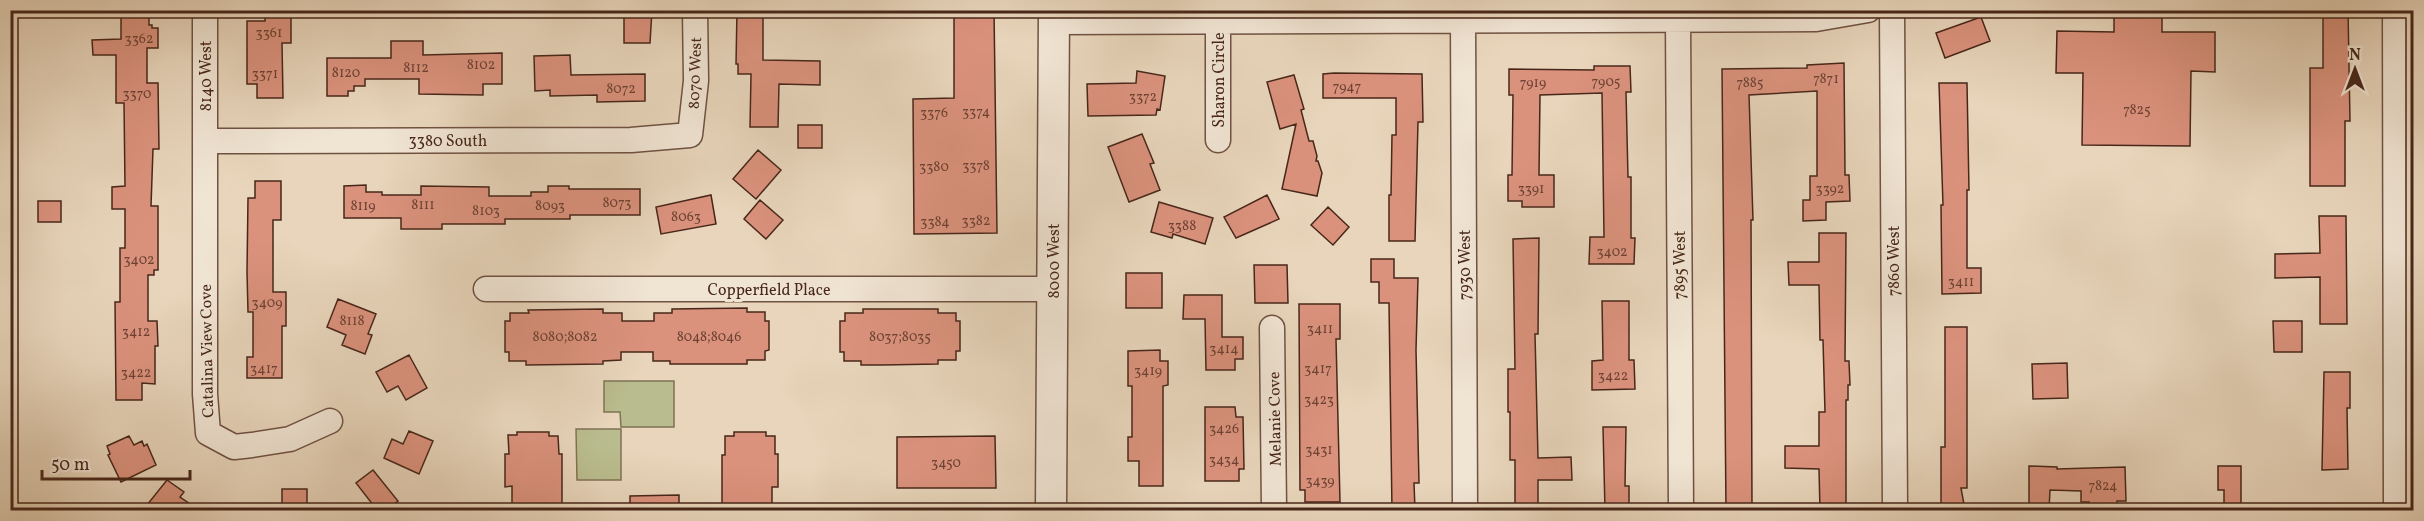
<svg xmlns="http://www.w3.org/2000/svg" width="2424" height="521" viewBox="0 0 2424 521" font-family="Vollkorn,serif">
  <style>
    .green { fill: #b9bc8e; stroke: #807254; stroke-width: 1.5 }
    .building { fill: #db927d; stroke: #48271a; stroke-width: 1.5 }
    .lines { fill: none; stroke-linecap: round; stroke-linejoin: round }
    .minor-casing { stroke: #705242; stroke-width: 27 }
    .tertiary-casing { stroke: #705242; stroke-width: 33 }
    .minor { stroke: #f0e4d3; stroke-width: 24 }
    .tertiary { stroke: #f0e4d3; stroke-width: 30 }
    .labels { text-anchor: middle; stroke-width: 6; stroke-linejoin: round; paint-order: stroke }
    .number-label { font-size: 14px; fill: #6d4233 }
    .street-label { font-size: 16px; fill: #48271a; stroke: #f0e4d3 }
  </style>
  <rect width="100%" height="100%" fill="#e8d5bb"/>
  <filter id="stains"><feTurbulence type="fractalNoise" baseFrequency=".00333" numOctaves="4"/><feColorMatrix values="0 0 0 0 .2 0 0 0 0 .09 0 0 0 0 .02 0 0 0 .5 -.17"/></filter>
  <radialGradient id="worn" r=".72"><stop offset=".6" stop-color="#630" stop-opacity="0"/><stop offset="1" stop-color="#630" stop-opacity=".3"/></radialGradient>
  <!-- green -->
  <path class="green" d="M604 381H674V427H621L620 412H604Z
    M576 429H621V480H577Z"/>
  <!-- building -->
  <path class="building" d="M121 10H149V25H152V28H158V48H147V83H158L159 149H153L151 206H158V270H154V275H148V321H157L158 346H155V384L142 383V400H116L115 302H120V248H125V209H112V187L125 186 124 103H116V55H93L92 40 121 39Z
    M265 10H291V43H282L283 98H257V84H247V21H265Z
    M624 10H652L650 43H624Z
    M737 10H763V60L820 61V85L779 84 778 127H750L751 74H738V64H736Z
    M954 10H994L997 233 914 234 913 99 954 98Z
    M2114 10H2162V32H2215V72L2191 71 2190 146 2082 145 2083 73H2056L2057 31 2114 32Z
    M2323 10H2348L2350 121H2345V186H2310V68H2323Z
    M1981 17 1990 41 1945 58 1936 33Z
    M391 41H423V55L502 53V84H483V95L419 94V79H365V86H354V91H348V96H327V58H391Z
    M570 55 571 75 645 74V101L597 102V95L550 96V90L535 91 534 56Z
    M1844 63 1845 175H1849L1850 201 1826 202V220L1803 221V200H1810V176H1817V91L1749 95 1753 220H1751L1752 510H1726L1722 69 1807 68V65Z
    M1594 66H1630L1631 92H1626L1628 177H1631V238H1635L1634 264H1589L1590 237H1604L1602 93 1540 95 1539 175H1554V207H1522V201H1508V175H1512L1513 95H1509V69L1594 70Z
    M1137 71 1165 76 1160 110 1157 109 1156 115 1088 116 1087 84 1136 83Z
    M1334 73 1422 74 1423 122H1418L1415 241H1389V195H1391L1392 135H1396V98H1323V74Z
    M1294 75 1304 109 1301 110 1309 141H1313L1317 156 1316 161H1318L1322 173 1317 196 1282 189 1296 124 1280 129 1267 82Z
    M1939 83H1967L1969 190H1967V268H1981V293L1942 294 1941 205H1943Z
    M798 125H822V148H798Z
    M1142 134 1154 163 1150 164 1160 190 1129 202 1108 147Z
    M758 150 781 170 756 199 733 179Z
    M255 181H281V220H273V292H286V326H282V378H247V357H253V312H248L247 272 248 198H255Z
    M366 185V192H382V195H421V186L489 187V196H531V192H548V186H569V189H640V215H570V219H505V224H442V229H401V218H344V186Z
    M711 195 716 224 661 234 656 207Z
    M1267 195 1279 219 1236 238 1224 217Z
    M760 200 783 220 766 239 744 219Z
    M38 201H61V222H38Z
    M1159 202 1213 218 1205 244 1173 234 1172 238 1151 232Z
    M1328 207 1349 227 1333 245 1311 225Z
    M2319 216H2346L2347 324H2320V277L2275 278V254L2320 253Z
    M1819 233H1846L1845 361H1849L1850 385H1848V400H1846V510H1820L1819 469 1785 468V446H1819V412H1825L1823 340H1820L1819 285H1789L1788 262H1819Z
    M1539 238 1538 334H1535L1538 458 1571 457 1572 480H1538V510H1515V460H1510V412H1508V369H1515L1513 239Z
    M1371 259H1394V278H1418L1416 350 1419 483H1414L1415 510H1392L1389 303H1379V282H1371Z
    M1254 265H1287L1288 303H1255Z
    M1126 273H1162V308H1126Z
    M1184 295H1222V337H1243V359H1235V370H1206L1205 319H1183Z
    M338 299 376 314 368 334 372 335 365 354 342 345 346 335 327 327Z
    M1602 301H1629V360H1634L1635 389 1592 390V361L1603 360Z
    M1299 304H1340V339H1336L1340 502H1305V490H1300Z
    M747 308V312H765V321H769V350L765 351V360H747V364H670V361H653V352H621V360L603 361V364L526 365V361H509V352H505V321H510V313H529L528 310 603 309V313H622V321H654V313H672V309Z
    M863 309H938V313H956V321H960V351H956V360H938V364L882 365H861V361H844V352H840V321H845V313H863Z
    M2273 321H2302V352H2274Z
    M1945 327H1967V488H1961L1965 510H1941V447H1945Z
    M1160 350V361H1168V385L1163 386V486H1139V461H1128V437H1132V386H1128V351Z
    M409 355 427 388 406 400 398 386 387 392 376 372Z
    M2067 363 2068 398 2033 399 2032 364Z
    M2324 372H2350V408H2347L2348 469 2322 470Z
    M1205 407H1235L1236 417H1243L1244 469H1239V481H1205Z
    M1603 427H1626L1625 486H1629V510H1605Z
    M409 431 433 441 419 474 384 458 392 439 403 444Z
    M517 432H549V436H558L559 454H562V510H512V486L505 487V454H509L508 435H517Z
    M734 432H766V436H775V454H778V487H772V510H722V455H725V436H734Z
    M129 436 134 445 142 441 144 446 147 444 156 465 121 482 108 455 110 454 107 446Z
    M995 436 996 488H897V437Z
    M2029 466 2057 467V469L2125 467 2126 501H2117V506L2089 507V502H2081V491L2050 490 2049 510H2029Z
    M2218 466H2241V510H2224V490H2218Z
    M373 470 398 501 386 510H377L356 483Z
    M167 480 184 492 180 497 199 510H143Z
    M282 489H307V510H282Z
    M679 495V510H630V496Z"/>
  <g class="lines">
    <!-- minor casing -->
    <g class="minor-casing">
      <path id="minor" d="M205 10V394L208 433 234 447 252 445 290 439 330 421
        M1892 10 1895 510
        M2395 10 2396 510
        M1463 19 1465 510
        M1678 20 1681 510
        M1053 22 1816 19 1868 10
        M1218 140V20
        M205 141 631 140 690 135 696 81 695 10
        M486 289H1052
        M1272 328 1274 510"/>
    </g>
    <!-- tertiary casing -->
    <g class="tertiary-casing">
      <path id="tertiary" d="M1051 510 1054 10"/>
    </g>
    <!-- minor -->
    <use href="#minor" class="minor"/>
    <!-- tertiary -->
    <use href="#tertiary" class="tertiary"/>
  </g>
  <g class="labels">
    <!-- number labels -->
    <g class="number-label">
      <text x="269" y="37">3361</text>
      <text x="139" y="43">3362</text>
      <text x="481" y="69">8102</text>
      <text x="416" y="72">8112</text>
      <text x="346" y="77">8120</text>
      <text x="265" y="78">3371</text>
      <text x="1826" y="83">7871</text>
      <text x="1606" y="86">7905</text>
      <text x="1533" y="87">7919</text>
      <text x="1750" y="87">7885</text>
      <text x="1347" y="91">7947</text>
      <text x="621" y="93">8072</text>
      <text x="137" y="98">3370</text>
      <text x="1143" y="101">3372</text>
      <text x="2137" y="114">7825</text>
      <text x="976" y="116">3374</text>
      <text x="934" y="117">3376</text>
      <text x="976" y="170">3378</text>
      <text x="934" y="171">3380</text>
      <text x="1531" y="193">3391</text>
      <text x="1830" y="193">3392</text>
      <text x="617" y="207">8073</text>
      <text x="423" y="209">8111</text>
      <text x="363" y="210">8119</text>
      <text x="550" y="210">8093</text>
      <text x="486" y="215">8103</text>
      <text x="686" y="221">8063</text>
      <text x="976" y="225">3382</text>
      <text x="935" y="226">3384</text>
      <text x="1182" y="230">3388</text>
      <text x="1612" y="256">3402</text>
      <text x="139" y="264">3402</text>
      <text x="1961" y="286">3411</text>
      <text x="267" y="307">3409</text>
      <text x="352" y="325">8118</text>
      <text x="1320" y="333">3411</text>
      <text x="136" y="336">3412</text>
      <text x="565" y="341">8080;8082</text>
      <text x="709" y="341">8048;8046</text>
      <text x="900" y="341">8037;8035</text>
      <text x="1224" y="353">3414</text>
      <text x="264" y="373">3417</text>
      <text x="1318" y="373">3417</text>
      <text x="1148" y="375">3419</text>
      <text x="136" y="377">3422</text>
      <text x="1613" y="380">3422</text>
      <text x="1319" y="404">3423</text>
      <text x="1224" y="433">3426</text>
      <text x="1319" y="454">3431</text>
      <text x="1224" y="464">3434</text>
      <text x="946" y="467">3450</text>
      <text x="1320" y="485">3439</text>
      <text x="2103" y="490">7824</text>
    </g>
    <!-- street labels -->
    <g class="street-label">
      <text transform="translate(694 73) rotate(-88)" y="6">8070 West</text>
      <text transform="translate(205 76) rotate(-90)" y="6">8140 West</text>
      <text transform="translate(1218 80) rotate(-90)" y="6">Sharon Circle</text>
      <text x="448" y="146">3380 South</text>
      <text transform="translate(1053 261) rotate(-90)" y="6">8000 West</text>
      <text transform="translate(1893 261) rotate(-90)" y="6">7860 West</text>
      <text transform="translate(1464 265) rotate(-90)" y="6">7930 West</text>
      <text transform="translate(1679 265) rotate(-90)" y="6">7895 West</text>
      <text x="769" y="295">Copperfield Place</text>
      <text transform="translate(206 351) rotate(-91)" y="6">Catalina View Cove</text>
      <text transform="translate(1274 419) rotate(-91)" y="6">Melanie Cove</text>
    </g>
  </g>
  <!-- margin -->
  <rect width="2424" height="521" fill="none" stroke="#e8d5bb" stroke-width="36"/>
  <rect x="12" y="12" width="2400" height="497" fill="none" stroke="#48271a" stroke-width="3"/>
  <rect x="18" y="18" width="2388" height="485" fill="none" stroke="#48271a" stroke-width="1.5"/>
  <!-- north arrow -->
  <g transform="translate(2355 69)" stroke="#f0e4d3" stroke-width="4.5" paint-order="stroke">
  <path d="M0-4.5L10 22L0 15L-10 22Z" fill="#48271a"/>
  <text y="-9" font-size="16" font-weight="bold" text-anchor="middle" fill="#48271a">N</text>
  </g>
  <!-- scale -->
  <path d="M42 470v9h148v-9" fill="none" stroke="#48271a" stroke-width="3"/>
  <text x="51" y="470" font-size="18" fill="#48271a" stroke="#f0e4d3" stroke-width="4.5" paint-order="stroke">50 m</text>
  <rect width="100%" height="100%" filter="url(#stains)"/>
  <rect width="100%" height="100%" fill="url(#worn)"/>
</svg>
